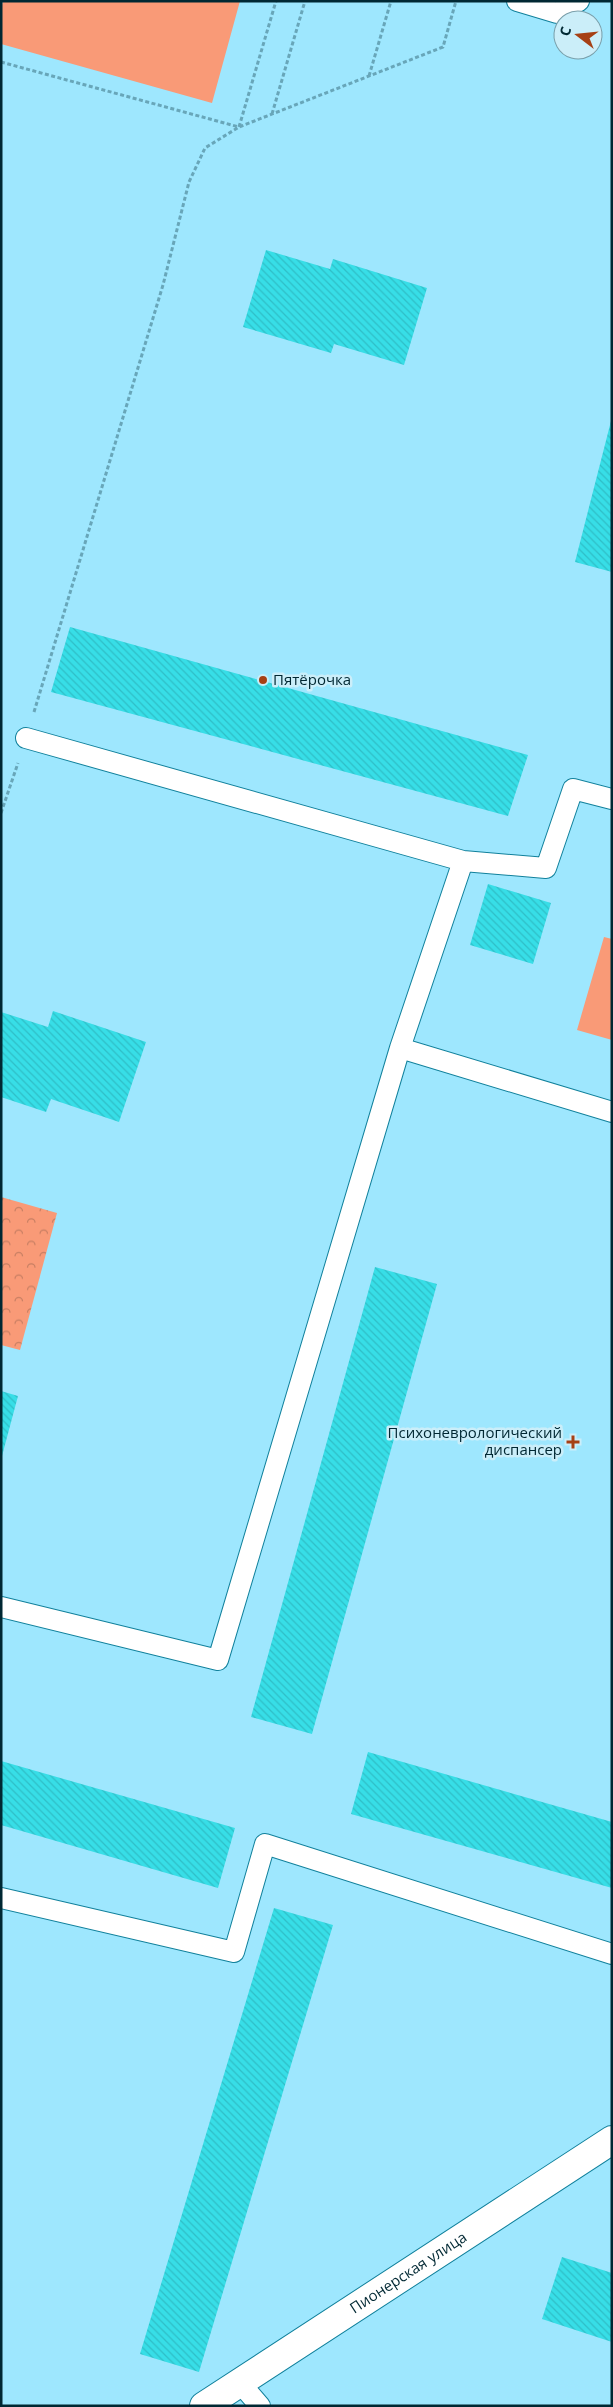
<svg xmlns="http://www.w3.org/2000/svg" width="613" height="2407" viewBox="0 0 613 2407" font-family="'Open Sans',sans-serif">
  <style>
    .forest { fill: url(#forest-crowns) }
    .park { fill: #f99a77 }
    .building { fill: url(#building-back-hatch) }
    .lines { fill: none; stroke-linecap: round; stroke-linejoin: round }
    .lane-casing { stroke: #11819c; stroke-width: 22 }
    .street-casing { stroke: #11819c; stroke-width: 30 }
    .path { stroke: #68a6b9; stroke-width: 3; stroke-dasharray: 4 2.5; stroke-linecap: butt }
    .lane { stroke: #fff; stroke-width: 20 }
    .street { stroke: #fff; stroke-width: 28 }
    .poi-dot { fill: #a64015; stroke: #cbeef9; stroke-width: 2 }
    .labels { text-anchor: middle; stroke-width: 5; stroke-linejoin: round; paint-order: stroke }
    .poi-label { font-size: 15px; fill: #002833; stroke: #cbeef9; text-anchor: start }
    .street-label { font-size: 15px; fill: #002833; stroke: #cbeef9 }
  </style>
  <defs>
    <pattern id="forest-crowns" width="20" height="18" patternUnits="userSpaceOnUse" patternTransform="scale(1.25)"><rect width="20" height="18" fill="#f99a77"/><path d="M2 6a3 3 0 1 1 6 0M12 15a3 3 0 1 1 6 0" fill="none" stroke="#c77e62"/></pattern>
    <pattern id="building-back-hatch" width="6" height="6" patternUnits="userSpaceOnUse" patternTransform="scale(1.25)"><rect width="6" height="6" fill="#37dee7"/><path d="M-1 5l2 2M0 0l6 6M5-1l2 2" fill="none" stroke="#2fbec7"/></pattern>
  </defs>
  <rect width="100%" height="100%" fill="#9ee7fe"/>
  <!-- forest -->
  <path class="forest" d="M1 1197 57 1213 20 1350 1 1345Z"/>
  <!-- park -->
  <path class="park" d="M3 1H240L212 103 1 44V9Z
    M604 937 612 939V1040L577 1030Z"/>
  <!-- building -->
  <path class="building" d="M266 250 330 269 333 259 427 288 404 365 334 344 331 353 243 327Z
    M611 421H612V572L575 562Z
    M70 627 528 755 508 816 51 692Z
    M488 884 551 903 533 964 470 945Z
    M53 1011 146 1042 119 1122 51 1099 46 1112 1 1097V1012L48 1027Z
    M375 1267 437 1284 312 1734 251 1717Z
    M1 1391 18 1396 2 1456H1Z
    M368 1752 612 1822V1888L351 1814Z
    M1 1761 235 1828 218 1888 1 1825Z
    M274 1908 333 1925 199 2372 140 2354Z
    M562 2257 612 2273V2342L542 2319Z"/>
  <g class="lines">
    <!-- lane casing -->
    <g class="lane-casing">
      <path id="lane" d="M517 1 557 13 579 1
        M26 738 463 861 546 868 573 789 612 799
        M463 861 400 1048 612 1112
        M1 1607 218 1660 400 1048
        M1 1898 234 1952 265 1844 612 1954
        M240 2383 260 2406"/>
    </g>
    <!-- street casing -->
    <g class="street-casing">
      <g id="street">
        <path id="s1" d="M204 2406 612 2140"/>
      </g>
    </g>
    <!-- path -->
    <path class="path" d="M1 62 239 127
      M369 76 391 1
      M272 114 305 1
      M239 127 276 1
      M34 712 163 285 189 182 205 148 239 127 443 47 456 1
      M1 813 18 763"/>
    <!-- lane -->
    <use href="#lane" class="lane"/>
    <!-- street -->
    <use href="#street" class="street"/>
  </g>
  <!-- markers -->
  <g class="poi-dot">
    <circle cx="263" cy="680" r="5"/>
    <path d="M570.5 1434.5h5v5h5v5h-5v5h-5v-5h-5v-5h5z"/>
  </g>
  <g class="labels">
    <!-- poi labels -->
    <g class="poi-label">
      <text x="273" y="685">Пятёрочка</text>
      <text x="562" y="1438" text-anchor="end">Психоневрологический<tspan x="562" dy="17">диспансер</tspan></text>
    </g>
    <!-- street labels -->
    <g class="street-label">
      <text dy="5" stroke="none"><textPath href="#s1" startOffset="244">Пионерская улица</textPath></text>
    </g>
  </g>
  <!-- border -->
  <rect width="613" height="2407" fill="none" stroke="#002833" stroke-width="5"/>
  <!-- north arrow -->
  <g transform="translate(578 35) rotate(286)"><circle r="24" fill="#cbeef9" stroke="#7a9faa"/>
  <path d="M0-4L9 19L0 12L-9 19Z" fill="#a64015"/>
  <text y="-8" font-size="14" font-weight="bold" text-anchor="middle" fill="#002833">С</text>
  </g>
</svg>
